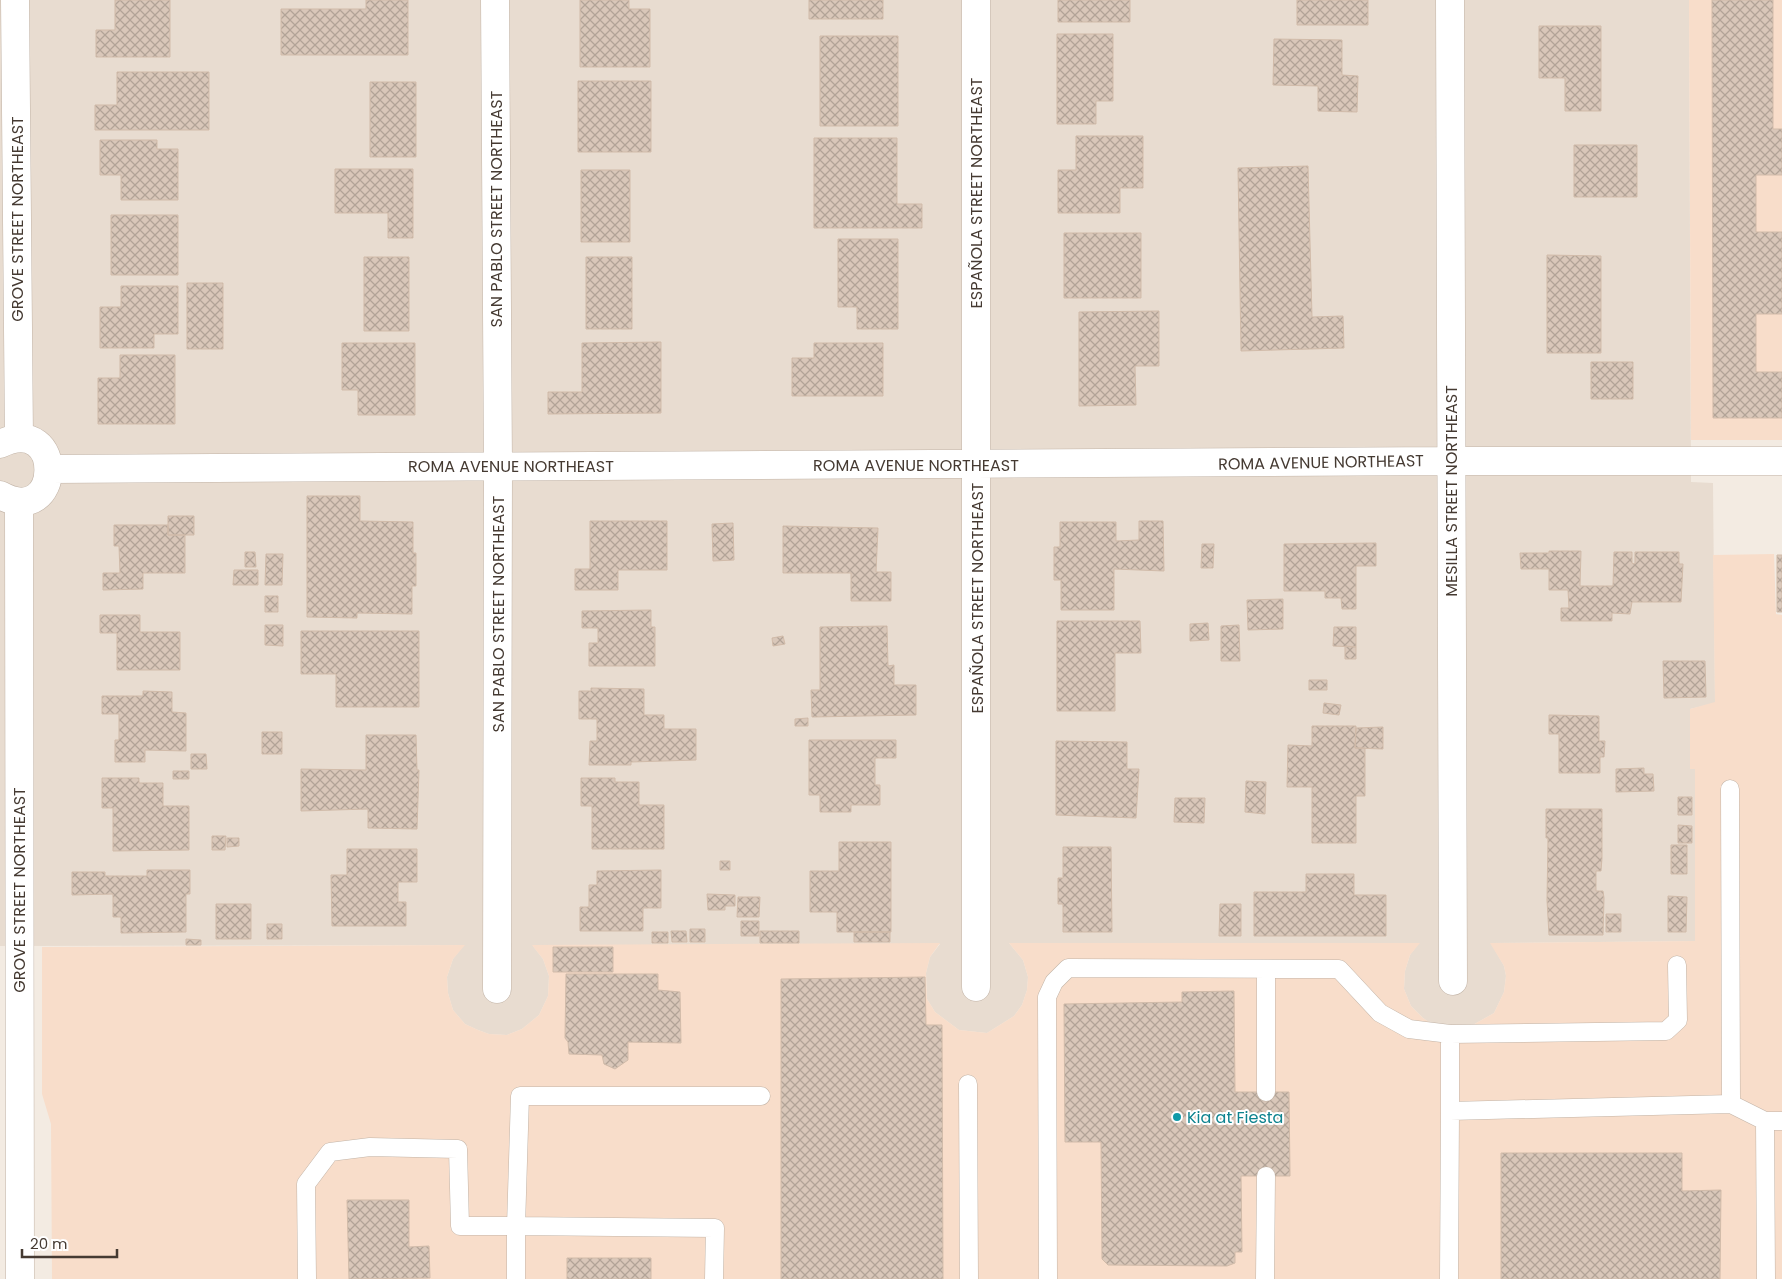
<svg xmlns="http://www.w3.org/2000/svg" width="1782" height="1279" viewBox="0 0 1782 1279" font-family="Poppins,sans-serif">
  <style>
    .residential { fill: #e8dcd0 }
    .commercial { fill: #f8ddca }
    .building { fill: url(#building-cross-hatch); stroke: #d1bba9 }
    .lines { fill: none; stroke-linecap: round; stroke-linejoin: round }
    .lane-casing { stroke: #c2b4a7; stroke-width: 19 }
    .street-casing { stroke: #c2b4a7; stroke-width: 29 }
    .lane { stroke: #fff; stroke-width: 18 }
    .street { stroke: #fff; stroke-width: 28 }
    .culture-dot { fill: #0f9aa8; stroke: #fff; stroke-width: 2 }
    .labels { text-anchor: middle; stroke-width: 4; stroke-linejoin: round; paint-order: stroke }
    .street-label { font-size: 16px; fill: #453a32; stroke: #fff }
    .culture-label { font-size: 16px; fill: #0d838f; stroke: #fff; text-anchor: start }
  </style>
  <defs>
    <pattern id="building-cross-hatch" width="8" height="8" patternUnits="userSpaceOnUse" patternTransform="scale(1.25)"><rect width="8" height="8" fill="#d9c7b9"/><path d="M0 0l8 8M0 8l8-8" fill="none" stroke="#b2a397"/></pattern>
  </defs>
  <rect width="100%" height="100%" fill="#f3ebe2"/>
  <!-- residential -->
  <path class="residential" d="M0 0H1689L1691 482 1713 483 1715 703 1690 709 1691 769 1695 768V941L1491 943 1504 966 1506 976 1504 992 1494 1013 1464 1030 1436 1027 1423 1018 1411 1006 1404 989 1405 971 1410 955 1419 943H1009L1023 960 1028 977 1027 990 1022 1005 1014 1016 987 1033 959 1030 935 1012 927 999 926 973 930 957 940 944 533 946 543 959 549 976 548 996 539 1015 522 1029 507 1035 489 1034 478 1030 465 1024 453 1010 448 993 447 977 453 959 464 945 0 946Z"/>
  <!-- commercial -->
  <path class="commercial" d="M1689 0H1782V440H1691Z
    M1774 554 1776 614 1782 615V1279H52L51 1124 42 1094V947L465 945 453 959 447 977 448 993 453 1010 465 1024 478 1030 489 1034 507 1035 522 1029 539 1015 548 996 549 976 543 959 532 945 940 943 930 957 926 973 927 999 935 1012 959 1030 987 1033 1014 1016 1022 1005 1027 990 1028 977 1023 960 1009 943H1420L1410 955 1405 971 1404 989 1411 1006 1423 1018 1436 1027 1464 1030 1494 1013 1504 992 1506 976 1504 966 1490 943 1695 941V769H1690V709L1715 702 1713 555Z"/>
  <!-- building -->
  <path class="building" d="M115 0H170V57H96V30H115Z
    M366 0H408V55H281V9H366Z
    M580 0H629V9H650V67H580Z
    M809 0H883V19H809Z
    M1058 0H1130V22H1058Z
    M1297 0H1368V25H1297Z
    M1712 0H1773V129H1782V175H1756V232H1782V314H1756V372H1782V418H1713Z
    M1539 26H1601V111H1565V78H1539Z
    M1057 34H1113V101H1096V124H1057Z
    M820 36H898V126H820Z
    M1274 39 1342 40V75L1358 76 1357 112 1318 111V86L1273 85Z
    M117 72H209V130H95V105H117Z
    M578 81H651V152H578Z
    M370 82H416V157H370Z
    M1076 136H1143V188H1120V213H1058V170H1076Z
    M814 138H897V204H922V228H814Z
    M100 140H157V149H178V200H121V175H100Z
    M1574 145H1637V197H1574Z
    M1308 166 1312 317 1343 316 1344 348 1241 351 1238 168Z
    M335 169H413V238H388V213H335Z
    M581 170H630V242H581Z
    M111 215H178V275H111Z
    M1064 233H1141V298H1064Z
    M838 239H898V329H857V307H838Z
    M1547 255 1601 256V353H1547Z
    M364 257H409V331H364Z
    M586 257H632V329H586Z
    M187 283H223V349H187Z
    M121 286H178V334H154V348H100V307H121Z
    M1159 311V366H1135L1136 405 1079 406V312Z
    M661 342V413L548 414V392H582V343Z
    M342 343H415V415H358V390H342Z
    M814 343H883V396H792V358H814Z
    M120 355H175V424H98V378H120Z
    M1591 362H1633V399H1591Z
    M307 496H360V521L413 522V553H416V586H412V614L357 613V618L307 617Z
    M168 516H194V535H168Z
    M590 521H667V570H618V590H575V569H590Z
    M1139 521H1163L1164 571 1114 569V610H1061V580H1054V547H1060V522H1116V541L1139 540Z
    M733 523 734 560 713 561 712 524Z
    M114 525H168V535H185V573H143V589L103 590V573H120L119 546H114Z
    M783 526 878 528 876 572H891V601H851V573H783Z
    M1376 543V566H1356V609H1342L1341 598H1325V591H1284V544Z
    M1202 544H1214L1213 568H1201Z
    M1549 551H1581L1580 586H1613L1614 552H1632V563L1635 564V552H1679V564H1683L1681 602H1632L1630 614 1612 613V621H1561V608H1569L1568 590H1549V569H1521L1520 553H1549Z
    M245 552H255L256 567H245Z
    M266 554H283L282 585H265Z
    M1777 555H1782V612H1777Z
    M234 570H258V585H233Z
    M265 596H278V612H265Z
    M1283 599V629L1248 630 1247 600Z
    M651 610V627H655V666H589V643H598V628H582V611Z
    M100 615H140V632H180V670H117V633H100Z
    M1057 621H1140L1141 653H1115V711H1057Z
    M1208 623 1209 640 1190 641V624Z
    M265 625H283V646L265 645Z
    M1239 625 1240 661H1221V626Z
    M887 626 888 666 894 665V685H916V715L812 717 811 690H820V627Z
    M1334 627H1356V647L1333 646Z
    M301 631H419V707H336V674H301Z
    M783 636 785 644 773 646 772 638Z
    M1345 646 1356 647V659H1345Z
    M1663 661H1705L1706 697 1664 698Z
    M1309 680H1327V690H1309Z
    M591 688 644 689V715H664V729H696V760L631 762V765H589L590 741H597V719H579V691H591Z
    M143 691 172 692V712L186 713V751L145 750V762H115V740H119V714H102V696H143Z
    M1324 703 1341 705 1339 715 1323 713Z
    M1549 715 1599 716V741H1605L1604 757H1600V773H1559V734H1549Z
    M808 718V726H795V719Z
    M1312 726H1356L1355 748H1365V796H1356V843H1312V787H1287L1288 745 1312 746Z
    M1383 727V749L1355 748 1356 728Z
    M262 732H282V754H262Z
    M366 735H416L417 770H419L417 829 368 828V809L301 811V769L366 770Z
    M809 740H896V758H875V785H880V805H851V812H820V795H809Z
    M1056 741 1127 742V769H1139L1136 818 1056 815Z
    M191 754H206L207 769H191Z
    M1644 768V774H1653L1654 791 1616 792V769Z
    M173 771H189V779H173Z
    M102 778H139V783H163V806H189V850L113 851V808H102Z
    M581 778H615V782H639V805H664V849H592V806H581Z
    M1246 781 1266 782 1265 814 1245 812Z
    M1678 797H1692V815H1678Z
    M1175 798H1205L1204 823 1174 822Z
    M1546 809H1602V858L1601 871H1596V891H1603L1604 898 1603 935H1549L1547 900 1548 838H1546Z
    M1678 825 1692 826V843H1678Z
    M212 836H226L225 850H212Z
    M227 838H239V846L227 847Z
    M839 842H891V932H837V912H810V871H839Z
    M1671 845H1687V874H1671Z
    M1063 847H1111L1112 932H1063V904H1058V878H1063Z
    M347 849H417V882H398V902H406V926H332L331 875H347Z
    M720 861H730V870H720Z
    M147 870H190V894H186V932L121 933V917H113V894L72 895V872H105V876H147Z
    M661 870V908H643V931H580V907H589V885H597V871Z
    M1306 874H1354V895H1386V936H1254V892H1306Z
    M707 894 735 895V906H725V910H708Z
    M1668 896 1687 897 1686 932H1668Z
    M738 897H760L759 917H737Z
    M216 904H251V939H216Z
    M1220 904H1241V936H1219Z
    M1606 914H1621V932H1606Z
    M741 921H759V936H741Z
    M267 924H282V939H267Z
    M690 929H705V942H690Z
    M671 931H686L687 942H672Z
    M760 931H799V943H760Z
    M652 932H668V943H652Z
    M854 932H890V942H854Z
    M186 939 201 940V945H186Z
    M553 947H613V972H553Z
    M566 974H658V990L680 992 681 1043 628 1042V1060L615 1069 604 1064 602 1055 569 1054 568 1042 565 1038Z
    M925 977 926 1025H942L943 1279H781V979Z
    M1234 991 1235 1092H1289L1290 1176H1241L1242 1252H1235V1263L1227 1266 1108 1265 1102 1259 1101 1142H1065L1064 1004 1182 1002V992Z
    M1501 1153H1682V1191L1721 1190 1720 1279H1501Z
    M347 1200H409V1247L429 1246 430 1278 349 1279Z
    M567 1258H651V1279H567Z"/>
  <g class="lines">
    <!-- lane casing -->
    <g class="lane-casing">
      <path id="lane" d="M1730 789 1731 1104 1765 1121
        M1266 969V1092
        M1450 1034 1666 1031 1678 1020 1677 965
        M968 1084 969 1279
        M307 1279 306 1184 330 1152 370 1147 458 1149 460 1226H516V1279
        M714 1279 715 1228 516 1226 520 1096H761
        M1048 1279 1047 997 1054 982 1068 968 1339 969 1380 1013 1409 1029 1450 1034V1111
        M1265 1279 1266 1176
        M1449 1279 1450 1111 1731 1104
        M1766 1279 1765 1121H1782"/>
    </g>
    <!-- street casing -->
    <g class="street-casing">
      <path id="street" d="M15 0 19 438
        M495 0 498 466 497 989
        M976 0V987
        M1450 0 1453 981
        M0 444C66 412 63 530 0 495
        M50 469 1451 461H1782
        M19 502 20 1279"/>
    </g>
    <!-- lane -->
    <use href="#lane" class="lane"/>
    <!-- street -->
    <use href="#street" class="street"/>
  </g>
  <!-- markers -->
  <circle class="culture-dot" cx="1177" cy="1117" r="5"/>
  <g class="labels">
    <!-- street labels -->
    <g class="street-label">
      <text transform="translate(976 193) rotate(-90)" y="6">ESPAÑOLA STREET NORTHEAST</text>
      <text transform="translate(496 209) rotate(-90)" y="6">SAN PABLO STREET NORTHEAST</text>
      <text transform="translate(17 219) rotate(-90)" y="6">GROVE STREET NORTHEAST</text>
      <text transform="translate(1321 462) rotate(-1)" y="6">ROMA AVENUE NORTHEAST</text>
      <text x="916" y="471">ROMA AVENUE NORTHEAST</text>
      <text x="511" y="472">ROMA AVENUE NORTHEAST</text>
      <text transform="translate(1451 491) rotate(-90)" y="6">MESILLA STREET NORTHEAST</text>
      <text transform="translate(977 598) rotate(-90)" y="6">ESPAÑOLA STREET NORTHEAST</text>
      <text transform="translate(498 614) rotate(-90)" y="6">SAN PABLO STREET NORTHEAST</text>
      <text transform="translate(19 890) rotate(-90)" y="6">GROVE STREET NORTHEAST</text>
    </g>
    <!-- culture labels -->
    <g class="culture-label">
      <text x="1187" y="1123">Kia at Fiesta</text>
    </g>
  </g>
  <!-- scale -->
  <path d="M22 1249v8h95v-8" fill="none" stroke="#453a32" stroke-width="2.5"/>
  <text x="30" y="1249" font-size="15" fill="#453a32" stroke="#ffffff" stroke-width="4" paint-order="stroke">20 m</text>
</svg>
